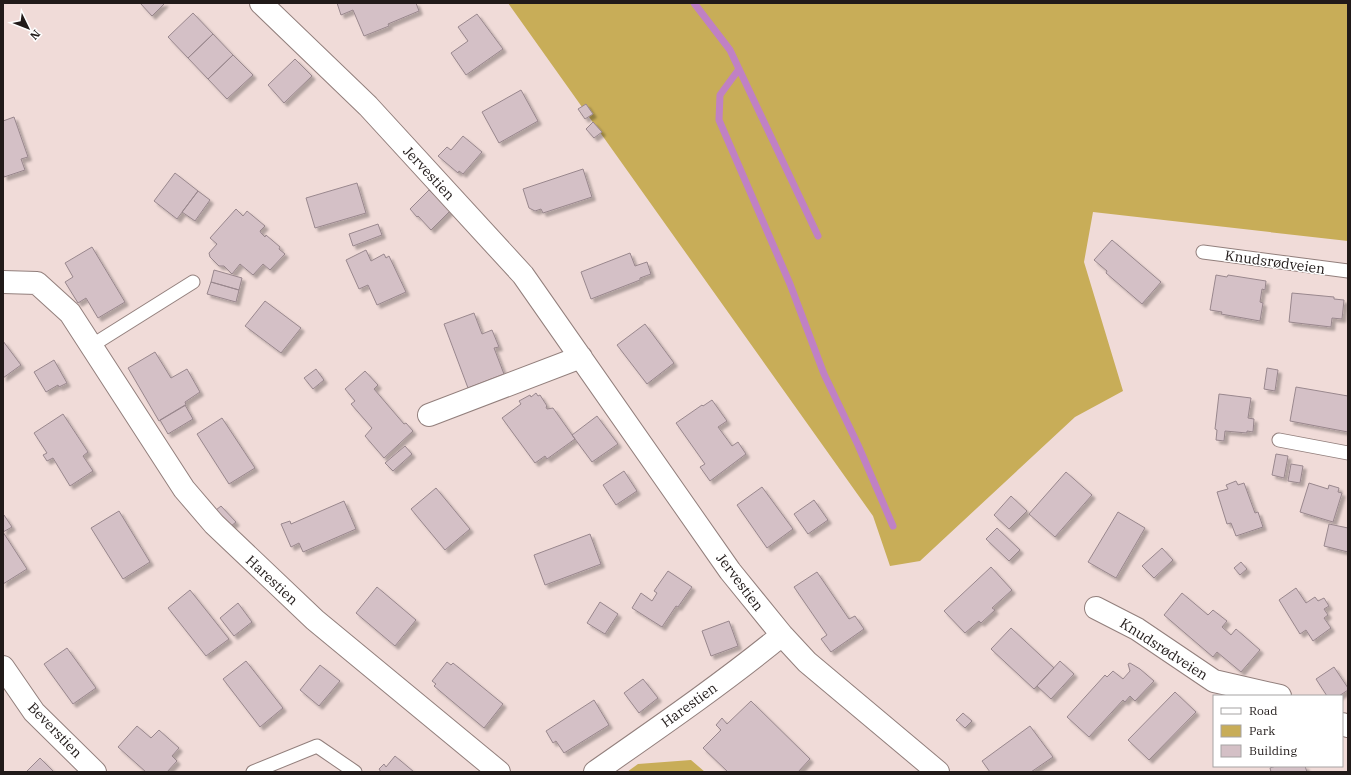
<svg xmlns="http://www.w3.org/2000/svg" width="1351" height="775" viewBox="0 0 1351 775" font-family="'IBM Plex Serif',serif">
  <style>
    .green { fill: #c8ad58 }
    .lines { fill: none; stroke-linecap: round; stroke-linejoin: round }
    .stream { stroke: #c081c4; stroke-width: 7 }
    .building { fill: #d4c0c6; stroke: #99878d; filter: url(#shadow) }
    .lane-casing { stroke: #927f7c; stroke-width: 15 }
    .street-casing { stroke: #927f7c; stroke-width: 24 }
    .lane { stroke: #fff; stroke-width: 13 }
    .street { stroke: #fff; stroke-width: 22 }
    .labels { text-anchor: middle; stroke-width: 3; stroke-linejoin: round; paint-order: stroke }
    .street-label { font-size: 14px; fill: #211a19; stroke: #fff }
  </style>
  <defs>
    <filter id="shadow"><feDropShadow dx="3.5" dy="3.5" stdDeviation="1" flood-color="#0004"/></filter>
  </defs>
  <rect width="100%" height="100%" fill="#f0dbd8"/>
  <!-- green -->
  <path class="green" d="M508 3H1348V241L1093 212 1084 262 1123 391 1075 417 920 561 890 566 873 516Z
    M691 760 705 772H627L638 764Z"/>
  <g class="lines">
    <!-- stream -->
    <path class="stream" d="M694 3 730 50 818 236
      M739 69 720 95 719 120 790 284 824 374 858 445 893 526"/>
  </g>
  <!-- building -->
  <path class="building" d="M140 3H165L152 16Z
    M337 3H416L419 11 388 24 389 26 364 36 353 10 341 15Z
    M193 13 213 34 188 58 168 37Z
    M477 14 503 49 466 75 451 53 468 41 458 27Z
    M213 34 233 55 208 79 188 58Z
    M233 55 253 75 227 99 208 79Z
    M295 59 312 76 284 103 268 85Z
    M521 90 538 121 499 143 482 112Z
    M586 104 593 114 585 119 578 109Z
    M14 117 28 157 21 159 25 170 4 177 3 172V121Z
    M593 122 602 132 594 138 586 129Z
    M463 136 482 152 463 174 459 171 458 173 438 156 447 147 451 150Z
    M583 169 592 197 543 213 541 209 535 211 529 208 523 189Z
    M175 173 198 191 177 219 154 201Z
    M357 183 366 213 315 228 306 198Z
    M429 190 450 211 431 230 418 216 417 217 410 209Z
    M198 191 210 200 195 221 182 212Z
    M236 209 243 216 247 211 265 226 260 231 261 233 265 237 266 235 280 247 279 249 285 254 270 270 263 264 253 275 240 264 232 274 224 266H219L210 257 209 253 217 244 210 238Z
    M378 224 382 235 353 246 349 234Z
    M1112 240 1161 282 1142 304 1106 273 1107 271 1094 260Z
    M92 247 125 302 98 318 86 298 78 303 65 282 73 277 65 263Z
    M366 250 371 261 384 254 386 258 389 256 406 292 377 305 368 285 359 289 346 260Z
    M630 253 635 266 647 262 651 274 640 278V280L591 299 581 272Z
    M214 270 242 278 239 290 211 282Z
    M1216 275 1227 277 1228 275 1266 281 1265 290 1262 289 1260 302 1263 303 1260 321 1221 314 1222 312 1210 310Z
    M211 282 239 290 236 302 207 294Z
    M1292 293 1334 297V299L1344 300 1342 319 1332 318 1331 327 1289 322Z
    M265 301 301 328 281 353 245 326Z
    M474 313 482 334 492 330 499 347 494 348 504 374 468 388 444 324Z
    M645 324 674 363 647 384 617 345Z
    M3 341 21 365 3 378Z
    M155 352 171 378 187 369 200 392 185 402 186 405 159 421 128 368Z
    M54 360 67 383 59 387 58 385 46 392 34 372Z
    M1267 368 1278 370 1275 391 1264 389Z
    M316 369 324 380 313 389 304 378Z
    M365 371 378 385 374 389 404 424 406 423 413 431 384 458 365 436 372 428 351 404 355 401 345 389Z
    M1296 387 1348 396V432L1290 421Z
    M536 393 538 396 540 395 547 406 546 407 547 409 553 408 575 439 547 459 545 456 535 463 502 418 521 404 519 401 530 395 531 397Z
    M1219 394 1251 398 1248 418 1254 419 1253 432 1247 431V433L1225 431 1224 441 1216 440 1217 430 1215 429Z
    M712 400 727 421 718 427 732 446 738 442 746 454 710 481 700 467 705 464 676 423 702 405 703 406Z
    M185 405 193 419 168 434 160 420Z
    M63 414 88 452 83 456 93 471 70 486 53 458 47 461 43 455 47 453 34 433Z
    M597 416 618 444 592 462 572 435Z
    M222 418 255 468 229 484 197 434Z
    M405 446 412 454 393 471 385 463Z
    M1276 454 1288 456 1284 478 1272 475Z
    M1291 464 1303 466 1300 483 1288 481Z
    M624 471 637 491 616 505 603 485Z
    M1066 472 1092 495 1055 537 1029 514Z
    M1236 481 1238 485 1244 483 1255 513 1258 512 1263 527 1236 536 1231 523 1227 524 1217 492 1228 489 1226 485Z
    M1309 483 1328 489 1329 485 1339 488 1338 492 1342 493 1333 522 1300 512Z
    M762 487 793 529 767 548 737 505Z
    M436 488 470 529 445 550 411 509Z
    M1011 496 1027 511 1009 529 994 515Z
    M814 500 828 520 808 534 794 514Z
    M344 501 356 529 303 552 299 543 291 547 281 524 290 521 291 524Z
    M221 506 236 522 225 531 211 514Z
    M119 511 150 562 123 579 91 528Z
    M1118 512 1145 528 1116 578 1088 562Z
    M4 515 12 527 3 532 27 569 3 584V516Z
    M1329 524 1348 528V552L1324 546Z
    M997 528 1020 550 1009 561 986 539Z
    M590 534 601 564 545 585 534 555Z
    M1162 548 1173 560 1154 578 1142 566Z
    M1241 562 1247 569 1240 575 1234 568Z
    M991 567 1012 590 992 608 995 610 981 623 979 621 965 633 944 611Z
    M668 571 692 587 678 607 676 606 662 627 632 608 641 593 652 601 657 593 654 591Z
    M817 572 849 619 855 616 864 629 831 652 821 639 827 635 794 587Z
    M377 587 416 620 395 646 356 613Z
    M1296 588 1306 603 1315 597 1318 601 1324 598 1329 606 1324 609 1328 615 1324 618 1331 628 1313 641 1306 630 1300 634 1279 600Z
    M190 590 229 639 206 656 168 608Z
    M1182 593 1208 615 1213 610 1227 621 1222 627 1231 635 1236 629 1260 650 1241 672 1217 652 1213 657 1164 615Z
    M600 602 618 614 605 634 587 623Z
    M238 603 252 622 234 636 220 618Z
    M729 621 738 646 711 656 702 631Z
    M1011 628 1054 668 1034 689 991 649Z
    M67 648 96 688 73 704 44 664Z
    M246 661 283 708 260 727 223 679Z
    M1060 661 1074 674 1051 699 1037 686Z
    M447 662 451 665 453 663 503 704 484 728 434 686 436 684 432 681Z
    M1130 663 1140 669 1154 681 1135 701 1130 696 1125 702 1123 700 1089 737 1067 717 1105 675 1107 677 1113 671 1123 679 1130 671 1128 664Z
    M320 665 340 681 319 706 300 690Z
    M1334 667 1348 688V690L1339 696H1327L1316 679Z
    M643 679 658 698 639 713 624 693Z
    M1175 692 1196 712 1149 760 1128 740Z
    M594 700 609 725 564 753 556 741 553 743 546 731Z
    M751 701 810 759 798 772H728L703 748 721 730 716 725 722 718 727 724Z
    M963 713 972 721 965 728 956 720Z
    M137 726 151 738 159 730 179 748 172 756 177 761 167 772H146L118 747Z
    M1030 726 1053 757 1031 772H990L982 761Z
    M395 756 414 772H381L379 769 384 764 386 767Z
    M40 758 54 772H26Z
    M1276 766H1305L1307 772H1271L1270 768Z"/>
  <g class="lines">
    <!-- lane casing -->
    <g class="lane-casing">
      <path id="lane" d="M1203 252 1348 271
        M91 346 193 282
        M1279 440 1348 453
        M253 772 317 746 355 772"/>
    </g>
    <!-- street casing -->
    <g class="street-casing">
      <path id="street" d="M261 3 368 106 523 275 730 571 782 635 807 662 938 772
        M3 282 37 283 70 313 184 489 214 524 315 620 499 772
        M429 415 581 357
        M1096 608 1137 629 1214 681 1280 696
        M3 667 34 712 95 772
        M1342 724 1348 726
        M595 772C658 728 722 684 782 635"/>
    </g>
    <!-- lane -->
    <use href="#lane" class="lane"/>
    <!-- street -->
    <use href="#street" class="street"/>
  </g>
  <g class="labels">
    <!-- street labels -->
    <g class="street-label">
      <text transform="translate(429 173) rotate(47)" y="5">Jervestien</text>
      <text transform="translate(1275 262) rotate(8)" y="5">Knudsrødveien</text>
      <text transform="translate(272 580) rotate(43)" y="5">Harestien</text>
      <text transform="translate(740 582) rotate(53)" y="5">Jervestien</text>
      <text transform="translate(1164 649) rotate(33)" y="5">Knudsrødveien</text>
      <text transform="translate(689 705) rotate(-36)" y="5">Harestien</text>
      <text transform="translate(55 730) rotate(46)" y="5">Beverstien</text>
    </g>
  </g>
  <!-- border -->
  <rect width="1351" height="775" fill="none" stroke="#211a19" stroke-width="8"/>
  <!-- legend -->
  <rect x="1213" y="695" width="130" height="72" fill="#ffffff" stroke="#a6a3a3"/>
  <rect x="1221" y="708" width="20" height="6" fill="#ffffff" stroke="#a6a3a3"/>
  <text x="1249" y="715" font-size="12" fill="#211a19">Road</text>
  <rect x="1221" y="725" width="20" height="12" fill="#c8ad58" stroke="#a6a3a3"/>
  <text x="1249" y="735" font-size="12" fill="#211a19">Park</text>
  <rect x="1221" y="745" width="20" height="12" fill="#d4c0c6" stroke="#a6a3a3"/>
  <text x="1249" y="755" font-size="12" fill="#211a19">Building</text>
  <!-- north arrow -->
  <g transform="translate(28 28) rotate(133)" stroke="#ffffff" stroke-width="3" paint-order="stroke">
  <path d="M0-3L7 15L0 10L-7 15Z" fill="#211a19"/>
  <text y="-6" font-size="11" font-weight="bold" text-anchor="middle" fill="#211a19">N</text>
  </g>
</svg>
